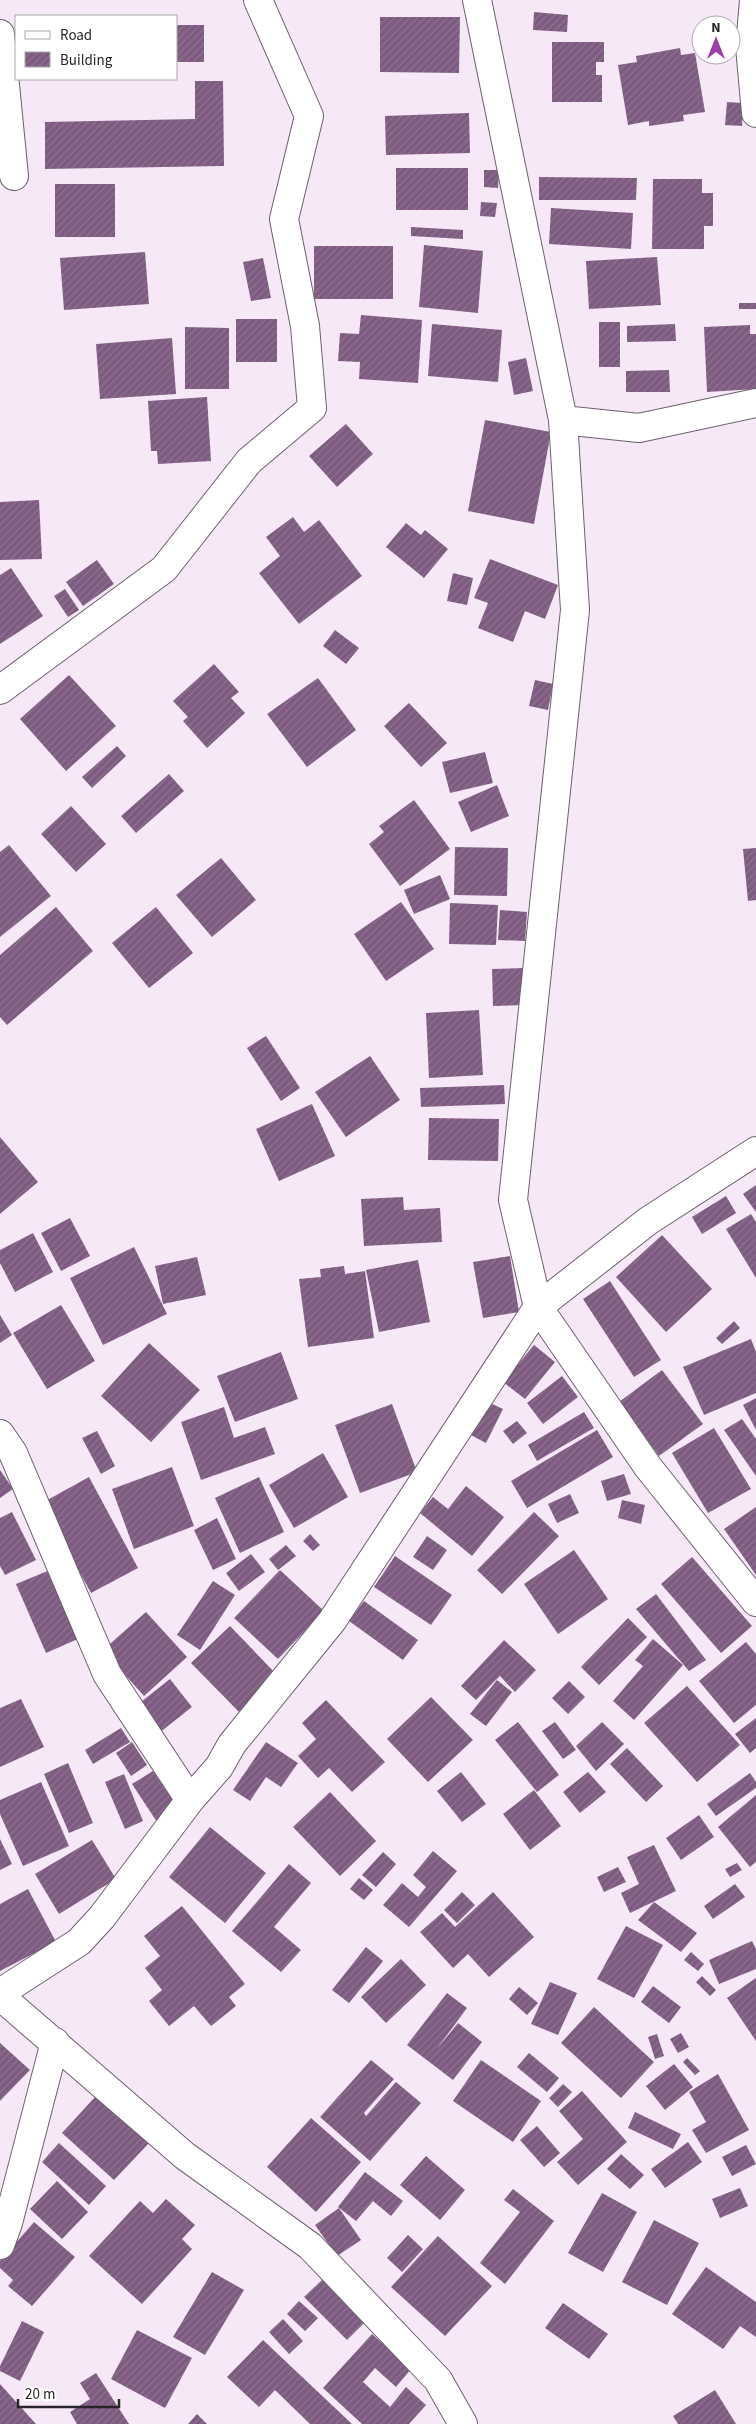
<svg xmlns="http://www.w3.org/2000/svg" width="756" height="2424" viewBox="0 0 756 2424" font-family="'Source Sans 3',sans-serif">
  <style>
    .building { fill: url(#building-hatch) }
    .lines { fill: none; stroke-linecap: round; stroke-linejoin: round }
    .minor-casing { stroke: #6c606d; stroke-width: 30 }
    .minor { stroke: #fff; stroke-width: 28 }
  </style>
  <defs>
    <pattern id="building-hatch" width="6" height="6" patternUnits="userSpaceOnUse" patternTransform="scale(1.25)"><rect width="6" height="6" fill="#7e5b81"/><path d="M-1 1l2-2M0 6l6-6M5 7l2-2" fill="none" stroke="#8e7490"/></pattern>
  </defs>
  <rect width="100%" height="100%" fill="#f7e8f8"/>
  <!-- building -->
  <path class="building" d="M534 12 568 15 567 32 533 30Z
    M380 17H460L459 73 380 72Z
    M176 25H204V62H176Z
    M552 42H604V62H596V75H602V102H552Z
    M680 48 681 55 695 53 705 112 683 115 684 121 649 126V121L628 125 618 65 637 62 636 56Z
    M195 81H223L224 166 45 169V122L195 119Z
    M727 102 743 103 742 126 725 125Z
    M469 113 470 153 386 155 385 116Z
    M396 168H468V210H396Z
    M484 170H499L498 188 484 187Z
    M539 177 637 178 636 200H539Z
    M653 179H702V193H713V226H704V249H652Z
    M55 184H115V237H55Z
    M481 202 497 203 495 217 480 216Z
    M551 208 633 213 631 249 549 244Z
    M411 227 463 230V239L411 236Z
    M424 245 483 251 478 313 419 307Z
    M314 246H393V299H314Z
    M145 252 149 304 64 310 60 258Z
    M657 257 661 305 589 309 586 261Z
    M263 258 271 298 251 301 243 262Z
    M739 303H756V309H739Z
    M361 315 422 320 418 383 359 379 360 362 338 361 340 333 359 334Z
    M236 319H277V362H236Z
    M599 322H620V367H599Z
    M432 324 502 330 498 382 428 376Z
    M675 324 676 341 627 342V326Z
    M750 325V334H756V389L707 392 704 327Z
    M185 327 229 328V389H185Z
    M172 338 176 394 100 399 96 344Z
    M526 358 533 391 514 395 508 362Z
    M669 370 670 392H626V371Z
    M207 397 211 461 158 464 157 451H151L148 401Z
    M485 420 551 432 534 524 468 511Z
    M346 424 373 454 337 487 309 456Z
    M39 500 42 559 0 560V502Z
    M293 517 304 532 319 520 362 576 299 624 259 573 280 556 266 537Z
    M406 523 421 535 425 530 448 549 424 578 386 547Z
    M490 559 558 585 545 619 525 611 513 642 478 628 488 603 474 598Z
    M97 560 114 584 83 606 66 582Z
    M11 568 43 616 0 644V575Z
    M453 573 473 578 467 605 447 601Z
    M65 589 79 610 68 617 54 596Z
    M335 630 359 648 346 664 323 646Z
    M214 664 239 692 231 698 245 713 207 748 183 721 188 717 173 701Z
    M69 675 116 726 66 771 20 719Z
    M318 678 356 730 307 767 267 714Z
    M535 680 553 684 548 710 529 706Z
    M409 703 447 743 421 767 384 726Z
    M117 746 126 756 92 788 82 777Z
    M485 752 493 783 450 793 442 762Z
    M169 774 184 791 136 833 121 816Z
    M497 785 509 816 471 832 458 802Z
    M414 800 450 849 400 886 369 844 384 832 379 826Z
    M71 806 106 844 76 872 41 834Z
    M9 845 51 896 0 937V852Z
    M455 847 508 848 507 896 454 895Z
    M756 848V900L748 901 743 849Z
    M221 858 256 900 212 937 176 895Z
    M440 875 450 899 414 914 404 890Z
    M401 902 434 949 386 981 354 934Z
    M450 903 498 905 496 945 449 944Z
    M56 907 93 951 7 1025 0 1017V955Z
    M156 907 193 953 149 988 112 943Z
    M500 910 527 912 525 941 498 940Z
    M525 968 526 1005 493 1006 492 969Z
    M479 1010 483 1075 429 1078 426 1013Z
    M266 1036 300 1088 281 1101 247 1048Z
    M370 1056 400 1100 346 1137 315 1092Z
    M504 1085 505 1104 421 1107 420 1088Z
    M312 1104 335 1156 279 1181 256 1129Z
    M429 1118 499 1119 498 1161 428 1160Z
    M0 1137 38 1182 0 1214Z
    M756 1185V1212L743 1194Z
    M726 1196 736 1213 702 1234 692 1217Z
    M403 1197 404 1210 440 1208 442 1242 364 1246 361 1199Z
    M751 1214 756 1222V1278L726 1229Z
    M70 1218 90 1256 61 1271 41 1233Z
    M33 1233 53 1272 15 1292 0 1263V1250Z
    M662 1235 712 1289 666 1332 616 1277Z
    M134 1247 167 1314 103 1345 70 1278Z
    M510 1256 519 1312 483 1318 473 1262Z
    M197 1257 206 1295 163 1304 155 1266Z
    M418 1260 430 1322 379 1332 366 1270Z
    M344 1266 345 1274 365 1271 374 1338 308 1347 299 1279 321 1277 320 1269Z
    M610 1281 661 1360 634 1377 583 1299Z
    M61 1305 95 1361 47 1389 13 1333Z
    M0 1315 12 1335 0 1343Z
    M734 1321 740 1328 722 1344 716 1338Z
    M751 1339 756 1352V1393L704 1415 683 1367Z
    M149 1343 200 1390 151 1442 101 1396Z
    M534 1345 555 1362 525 1399 503 1382Z
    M281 1352 298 1399 235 1422 217 1376Z
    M662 1370 703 1424 659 1456 619 1402Z
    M562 1376 578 1397 543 1424 527 1403Z
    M756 1398V1430L743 1405Z
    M486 1401 503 1409 486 1443 469 1434Z
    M392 1404 417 1472 360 1493 335 1425Z
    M224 1407 234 1438 265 1427 275 1454 201 1480 181 1422Z
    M584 1412 594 1428 537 1461 528 1445Z
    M742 1419 756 1439V1476L724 1430Z
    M517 1421 527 1433 513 1444 503 1431Z
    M714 1428 751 1489 708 1513 672 1453Z
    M597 1430 613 1457 527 1508 511 1481Z
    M97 1431 115 1466 101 1474 82 1438Z
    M323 1453 348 1497 294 1528 269 1485Z
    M172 1467 194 1526 134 1549 112 1489Z
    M0 1470 13 1489 0 1498Z
    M624 1474 631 1494 607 1501 601 1481Z
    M89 1477 138 1568 91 1593 42 1503Z
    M259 1477 284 1532 240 1553 215 1498Z
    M466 1486 504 1517 472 1556 420 1513 433 1497 448 1509Z
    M570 1494 579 1513 557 1523 548 1504Z
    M622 1500 645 1505 641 1524 618 1518Z
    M756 1507V1575L724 1529Z
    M12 1512 36 1560 5 1575 0 1566V1518Z
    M534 1512 559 1536 502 1594 477 1570Z
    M217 1518 236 1559 213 1570 194 1530Z
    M310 1534 320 1545 313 1551 303 1541Z
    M427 1536 447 1550 433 1570 413 1557Z
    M286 1545 296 1556 278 1570 269 1559Z
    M574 1550 608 1599 558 1634 524 1584Z
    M251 1554 265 1572 239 1591 226 1573Z
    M395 1556 452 1595 431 1625 374 1587Z
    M692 1557 752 1626 721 1653 661 1584Z
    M50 1570 80 1638 46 1653 16 1584Z
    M280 1570 324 1611 278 1659 234 1618Z
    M213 1581 235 1595 200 1650 177 1635Z
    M656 1594 706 1660 689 1671 636 1609Z
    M364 1601 418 1640 403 1660 349 1621Z
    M146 1612 187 1657 144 1696 103 1650Z
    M628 1618 647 1637 599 1685 581 1667Z
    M230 1626 277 1675 239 1712 191 1663Z
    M653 1639 683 1665 634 1720 613 1701 643 1666 635 1660Z
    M504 1640 536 1670 515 1692 500 1676 476 1700 461 1686Z
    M746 1642 756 1654V1705L734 1723 699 1681Z
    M170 1679 192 1707 159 1733 137 1705Z
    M497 1680 512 1692 486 1726 470 1714Z
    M569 1681 585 1697 568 1714 552 1698Z
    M687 1686 740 1745 697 1782 644 1723Z
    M431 1697 473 1740 428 1782 387 1739Z
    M21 1699 44 1747 0 1767V1708Z
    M326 1700 385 1762 352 1792 329 1768 318 1778 298 1756 316 1739 302 1723Z
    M756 1718V1748L750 1753 735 1734Z
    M518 1722 559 1775 537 1792 495 1740Z
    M555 1722 576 1750 563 1759 542 1731Z
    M602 1722 624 1744 596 1771 576 1746Z
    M121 1728 130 1742 93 1764 85 1750Z
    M132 1742 147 1765 131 1776 116 1753Z
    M266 1742 298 1763 281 1787 266 1777 250 1801 233 1790Z
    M627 1748 663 1786 646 1802 610 1764Z
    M68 1763 93 1823 69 1833 44 1774Z
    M153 1771 178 1808 157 1822 132 1784Z
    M461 1772 486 1804 462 1822 437 1791Z
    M588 1772 606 1792 580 1813 563 1792Z
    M750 1773 756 1782V1788L716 1816 707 1804Z
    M124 1774 143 1821 125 1829 105 1782Z
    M41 1782 69 1846 23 1866 0 1814V1800Z
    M534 1790 561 1826 530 1850 503 1814Z
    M330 1792 376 1841 340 1876 293 1827Z
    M756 1795V1862L750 1867 718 1827Z
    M699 1815 714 1837 681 1860 666 1838Z
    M210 1827 266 1873 225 1923 169 1877Z
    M0 1839 12 1864 0 1870Z
    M92 1840 116 1879 59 1914 35 1874Z
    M654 1845 676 1891 630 1913 621 1893 639 1884 627 1857Z
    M433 1851 457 1871 409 1927 383 1905 402 1883 418 1897 426 1887 413 1875Z
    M383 1852 396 1864 376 1887 362 1875Z
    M737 1863 742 1870 730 1877 725 1869Z
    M289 1864 311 1883 274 1927 301 1950 281 1972 232 1931Z
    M618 1867 626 1882 604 1892 597 1877Z
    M359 1878 373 1890 364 1900 350 1889Z
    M735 1884 745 1897 713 1919 704 1906Z
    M28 1889 56 1942 0 1971V1904Z
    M462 1892 475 1905 457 1923 444 1910Z
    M493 1892 534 1937 489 1977 468 1954 453 1968 420 1932 442 1913 455 1927Z
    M654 1902 697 1933 681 1952 638 1920Z
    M182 1906 245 1984 229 1997 236 2006 211 2026 194 2006 169 2026 149 2001 162 1990 145 1968 160 1956 144 1936Z
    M626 1926 663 1945 634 1998 597 1979Z
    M752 1941 756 1949V1969L719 1984 709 1960Z
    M366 1947 383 1961 349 2003 332 1990Z
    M691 1952 704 1964 698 1971 684 1960Z
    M401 1959 426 1985 386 2023 361 1997Z
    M702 1976 716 1990 710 1996 696 1982Z
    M756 1978V2041L727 1998Z
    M550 1982 577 1993 558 2035 531 2024Z
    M653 1986 681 2007 669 2023 641 2002Z
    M519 1987 538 2003 527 2015 509 1999Z
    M447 1993 467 2008 436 2050 458 2023 482 2042 453 2080 407 2045Z
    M594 2007 654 2062 621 2098 561 2043Z
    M681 2033 689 2047 678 2053 670 2039Z
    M657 2034 664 2056 655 2059 648 2037Z
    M0 2043 30 2070 0 2101Z
    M529 2053 559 2078 547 2092 517 2067Z
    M687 2058 700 2071 695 2075 683 2062Z
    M371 2060 394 2079 364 2113 366 2116 396 2082 421 2103 370 2161 320 2117Z
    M481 2060 541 2101 513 2142 453 2101Z
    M674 2064 693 2087 665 2110 646 2086Z
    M718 2074 749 2130 706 2153 692 2130 706 2122 689 2092Z
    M563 2084 572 2092 558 2107 549 2098Z
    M582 2091 627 2142 578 2185 557 2162 583 2139 559 2111Z
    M96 2096 149 2143 114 2180 62 2133Z
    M635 2112 681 2134 673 2149 628 2128Z
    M311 2118 361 2162 316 2212 267 2167Z
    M537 2126 560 2153 544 2167 520 2140Z
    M688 2142 702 2162 665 2188 651 2169Z
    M59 2143 106 2186 89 2205 42 2162Z
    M746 2145 756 2164 732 2176 722 2157Z
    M621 2154 644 2175 630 2189 607 2169Z
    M426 2156 465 2190 440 2220 400 2185Z
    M365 2172 403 2201 391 2216 373 2201 356 2221 338 2207Z
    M57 2181 88 2212 62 2239 30 2209Z
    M740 2188 748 2206 720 2218 712 2199Z
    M513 2189 554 2221 505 2284 480 2263 520 2212 504 2200Z
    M602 2193 637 2212 603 2272 568 2253Z
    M166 2199 195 2225 182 2239 192 2249 142 2304 89 2256 140 2201 153 2213Z
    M339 2208 361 2240 337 2256 315 2225Z
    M654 2220 699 2243 667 2305 622 2282Z
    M34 2222 75 2257 32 2306 8 2286 13 2280 0 2268V2261Z
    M408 2235 423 2249 402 2272 387 2258Z
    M438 2236 492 2286 445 2336 391 2287Z
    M706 2267 756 2302V2337L740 2326 723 2349 672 2314Z
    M212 2272 244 2290 205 2355 173 2337Z
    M323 2279 365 2322 347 2340 304 2297Z
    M299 2301 318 2318 305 2331 287 2314Z
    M563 2303 608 2334 589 2359 545 2328Z
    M283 2319 303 2341 289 2354 269 2332Z
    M22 2321 44 2332 20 2381 0 2371V2366Z
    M137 2330 192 2358 165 2408 111 2379Z
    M372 2334 411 2369 396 2387 375 2368 363 2382 390 2407 406 2387 426 2405 409 2424H362L323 2388Z
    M263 2340 352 2424H310L275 2390 259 2407 227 2377Z
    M96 2373 129 2424H77L70 2412 90 2399 80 2383Z
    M0 2384 36 2424H0Z
    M715 2390 736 2424H678L673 2416Z
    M197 2414 207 2424H188Z"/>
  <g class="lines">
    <!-- minor casing -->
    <g class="minor-casing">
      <path id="minor" d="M754 0 750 47 756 113
        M0 34 14 176
        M563 420 639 428 756 403
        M0 690 164 569 249 461 312 408 305 326 284 219 309 116 258 0
        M756 1151 648 1221 538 1307 648 1467 756 1602
        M0 1434 13 1453 107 1674 190 1800
        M0 1993 79 1942 102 1917 190 1800 219 1767 232 1744 332 1621 538 1307 513 1200 575 610 563 420 477 0
        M0 1996 185 2156 310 2246 438 2380 463 2424
        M0 2245 8 2223 55 2042"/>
    </g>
    <!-- minor -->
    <use href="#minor" class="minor"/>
  </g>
  <!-- legend -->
  <rect x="15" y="15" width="162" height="65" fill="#ffffff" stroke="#aaa8aa"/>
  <rect x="25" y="31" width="25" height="8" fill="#ffffff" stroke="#aaa8aa"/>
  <text x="60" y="40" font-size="15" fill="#2a252b">Road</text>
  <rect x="25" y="52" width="25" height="15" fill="url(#building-hatch)" stroke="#aaa8aa"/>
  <text x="60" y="65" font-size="15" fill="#2a252b">Building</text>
  <!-- north arrow -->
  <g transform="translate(716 40)"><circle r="24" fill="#ffffff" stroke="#aaa8aa"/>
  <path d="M0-4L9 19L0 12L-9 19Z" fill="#9f40a9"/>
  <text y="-8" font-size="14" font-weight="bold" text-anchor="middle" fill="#2a252b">N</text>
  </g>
  <!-- scale -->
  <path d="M18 2399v8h101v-8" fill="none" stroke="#2a252b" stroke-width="2.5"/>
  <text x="25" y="2399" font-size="15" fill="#2a252b" stroke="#ffffff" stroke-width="4" paint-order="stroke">20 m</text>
</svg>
